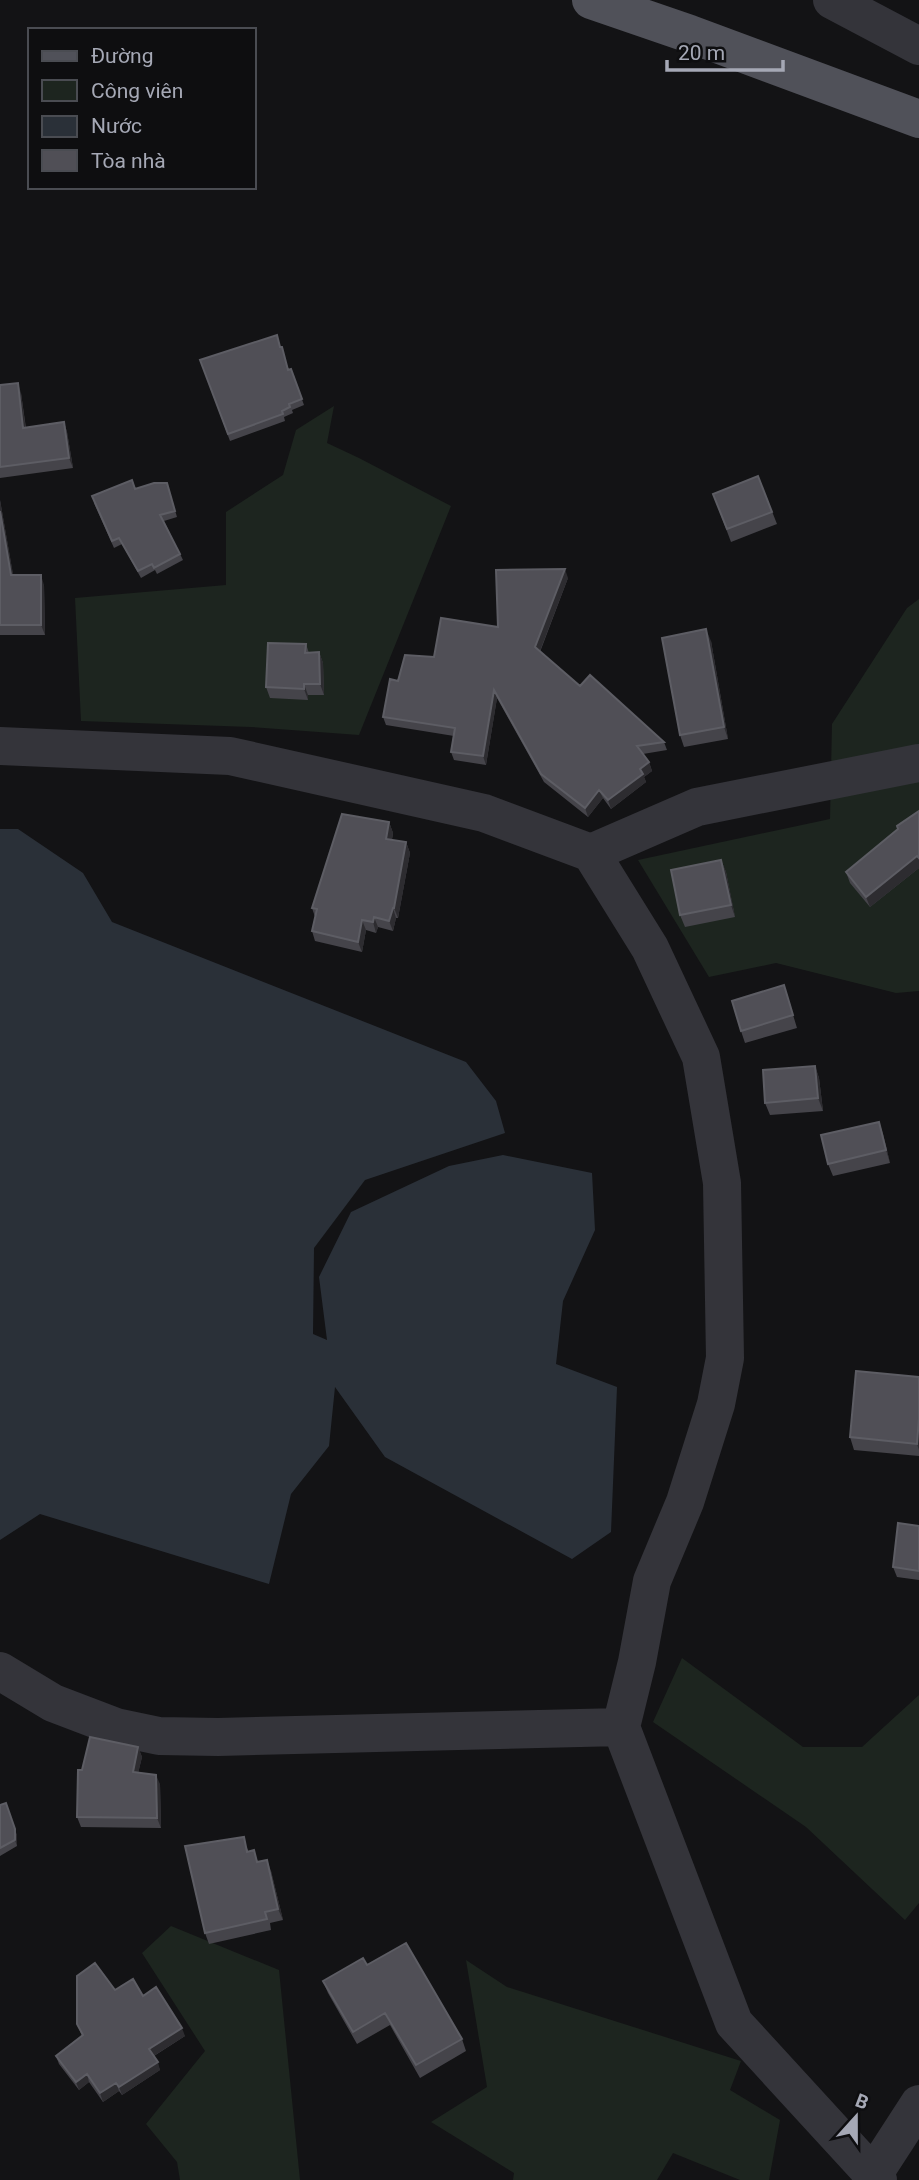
<svg xmlns="http://www.w3.org/2000/svg" width="919" height="2180" viewBox="0 0 919 2180" font-family="Roboto,sans-serif">
  <style>
    .green { fill: #1d251f }
    .water { fill: #2a3038 }
    .lines { fill: none; stroke-linecap: round; stroke-linejoin: round }
    .minor { stroke: #34343a; stroke-width: 38 }
    .primary { stroke: #505159; stroke-width: 38 }
    .wall { fill: #45444a }
    .shaded-wall { fill: #2d2c30 }
    .building { fill: #504f56; stroke: #5d5d64; stroke-width: 2 }
  </style>
  <rect width="100%" height="100%" fill="#131315"/>
  <!-- green -->
  <path class="green" d="M334 406 327 443 359 458 451 506 359 735 251 727 81 721 75 598 226 585V512L283 475 296 430Z
    M919 599V991L896 993 776 963 709 977 638 860 830 819 832 724 907 608Z
    M682 1658 803 1747H862L919 1695V1903L905 1920 806 1827 653 1722Z
    M171 1926 279 1970 300 2180H180L177 2162 146 2124 205 2051 142 1953Z
    M466 1960 507 1987 741 2061 730 2090 780 2120 769 2180H740L673 2153 657 2180H513L514 2173 431 2122 487 2087Z"/>
  <!-- water -->
  <path class="water" d="M0 829H18L83 873 112 922 466 1062 496 1101 505 1133 365 1180 314 1248 313 1334 327 1340 319 1277 351 1212 449 1166 503 1155 592 1173 595 1230 563 1301 556 1364 617 1387 611 1532 572 1559 385 1457 335 1387 329 1446 291 1494 269 1584 40 1514 0 1540Z"/>
  <g class="lines">
    <!-- minor -->
    <path class="minor" d="M832 0 919 46
      M0 746 230 756 484 813 591 853 650 948 701 1057 722 1183 725 1358 716 1404 685 1502 652 1581 637 1662 621 1727 734 2023 878 2180
      M591 853 697 807 919 763
      M0 1671 53 1703 116 1727 159 1736 218 1737 621 1727
      M873 2175 919 2104"/>
    <!-- primary -->
    <path class="primary" d="M591 0 690 34 919 119"/>
  </g>
  <!-- wall -->
  <path class="wall" d="M282 347 288 369H291L304 405 292 410 293 413 284 417 285 421 230 441 200 360Z
    M0 385 21 393 26 428 64 422 67 432 73 468 0 478Z
    M758 476 777 524 731 542 713 494Z
    M167 483 177 517 164 521 183 560 157 574 155 570 141 578 122 544 114 548 94 503 135 489Z
    M0 500 13 575 44 585 45 635H0Z
    M568 578 540 652 580 686 664 742 667 750 643 754 649 762 652 771 644 777 646 782 611 809 603 798 588 817 544 782 497 698 486 765 454 760 451 752 454 736 386 725 383 717 398 681 434 657 498 627Z
    M711 641 728 739 684 747 680 735Z
    M306 644 309 653 319 652 323 663 324 695H308V700L270 698 266 687Z
    M919 811V868L870 907 850 883 846 872 898 830 897 826Z
    M389 822 393 833 392 840 406 842 410 853 398 918H396L393 931 378 927 376 933 366 930 362 952 315 941 312 931 315 917 312 908Z
    M721 860 726 872 735 917 685 927 680 915Z
    M784 985 797 1028 745 1043 741 1031Z
    M815 1066 819 1078 823 1111 770 1115 765 1103Z
    M879 1122 883 1134 890 1163 833 1176 828 1164Z
    M919 1377V1456L854 1450 850 1437Z
    M919 1526V1580L897 1577 893 1567Z
    M138 1747 142 1757 138 1773 160 1784 161 1828 81 1827 77 1817 82 1770Z
    M0 1805 17 1835V1846L0 1856Z
    M248 1848V1851L258 1862 271 1871 283 1920 270 1923 271 1930 209 1944 205 1933Z
    M367 1965 462 2039 466 2051 420 2078 390 2025 357 2044 328 1993 323 1981Z
    M115 1990 185 2036 154 2056 160 2070 122 2095 119 2091 103 2102 89 2082 79 2090 59 2064 56 2056 82 2036 77 2024Z"/>
  <!-- shaded-wall -->
  <path class="shaded-wall" d="M18 383 21 393 27 438 23 428Z
    M64 422 67 432 73 468 69 458Z
    M0 500 15 585 11 575 0 511Z
    M565 569 568 578 538 656 535 647Z
    M41 575 44 585 45 635 41 625Z
    M706 629 711 641 728 739 724 727Z
    M319 652 323 663 324 695 320 684Z
    M304 684 308 695V700L304 689Z
    M494 690 497 698 486 765 483 756Z
    M649 762 652 771 644 777 646 782 611 809 608 800 640 769Z
    M599 790 603 798 588 817 585 808Z
    M389 822 393 833 390 849 386 839Z
    M406 842 410 853 398 918 394 908Z
    M917 856 919 860V868L870 907 866 897Z
    M721 860 726 872 735 917 731 905Z
    M393 908 396 918 393 931 389 921Z
    M374 917 378 927 376 933 373 922Z
    M362 920 366 930 362 952 358 942Z
    M815 1066 819 1078 823 1111 818 1098Z
    M879 1122 883 1134 890 1163 886 1150Z
    M919 1418V1450L917 1444Z
    M138 1747 142 1757 136 1782 133 1772Z
    M156 1775 160 1784 161 1828 157 1818Z
    M6 1803 17 1835V1846L15 1840Z
    M267 1860 271 1871 283 1920 278 1909Z
    M182 2028 185 2036 152 2057 149 2049Z
    M158 2062 160 2070 122 2095 119 2087Z
    M87 2074 89 2082 79 2090 76 2082Z
    M116 2083 119 2091 103 2102 100 2093Z"/>
  <!-- building -->
  <path class="building" d="M277 335 280 347H282L288 370 291 369 302 399 289 404 290 407 282 411 283 414 228 434 200 360Z
    M18 383 23 428 64 422 69 458 0 467V385Z
    M758 476 772 512 727 529 713 494Z
    M132 480 135 489 154 483H167L175 511 160 515 180 554 154 568 152 564 138 571 119 538 112 541 92 496Z
    M0 511 11 575H41V625H0Z
    M565 569 535 647 580 686 590 675 664 742 637 746 649 762 640 769 643 774 608 800 599 790 585 808 541 774 494 690 483 756 451 752 455 728 383 717 390 679 398 681 405 655 434 657 441 618 498 627 496 570Z
    M706 629 724 727 680 735 662 638Z
    M268 643 306 644 305 653 319 652 320 684H304V689L266 687Z
    M919 811V858L917 856 866 897 846 872 898 829 897 826Z
    M342 814 389 822 386 839 406 842 394 908H393L389 921 374 917 373 922 362 920 358 942 312 931 317 909 312 908Z
    M721 860 731 905 680 915 671 870Z
    M784 985 793 1015 741 1031 732 1001Z
    M815 1066 818 1098 765 1103 763 1070Z
    M879 1122 886 1150 828 1164 821 1135Z
    M856 1371 919 1377V1418L917 1444 850 1437Z
    M898 1523 919 1526V1571L893 1567Z
    M90 1737 138 1747 133 1772 156 1775 157 1818 77 1817 78 1770H82Z
    M6 1803 15 1829V1840L0 1848V1805Z
    M244 1837 247 1852 254 1850 257 1862 267 1860 278 1909 265 1912 267 1919 205 1933 185 1846Z
    M406 1943 462 2039 416 2065 385 2013 353 2032 323 1981 363 1958 367 1965Z
    M95 1963 115 1990 133 1979 143 1996 156 1987 182 2028 149 2049 158 2062 119 2087 116 2083 100 2093 87 2074 76 2082 56 2056 83 2035 77 2024V1976Z"/>
  <!-- legend -->
  <rect x="28" y="28" width="228" height="161" fill="#0e0e10" stroke="#4a4c52" stroke-width="2"/>
  <rect x="42" y="51" width="35" height="10" fill="#505159" stroke="#4a4c52" stroke-width="2"/>
  <text x="91" y="63" font-size="21" fill="#a5a8b5">Đường</text>
  <rect x="42" y="80" width="35" height="21" fill="#1d251f" stroke="#4a4c52" stroke-width="2"/>
  <text x="91" y="98" font-size="21" fill="#a5a8b5">Công viên</text>
  <rect x="42" y="116" width="35" height="21" fill="#2a3038" stroke="#4a4c52" stroke-width="2"/>
  <text x="91" y="133" font-size="21" fill="#a5a8b5">Nước</text>
  <rect x="42" y="150" width="35" height="21" fill="#504f56" stroke="#4a4c52" stroke-width="2"/>
  <text x="91" y="168" font-size="21" fill="#a5a8b5">Tòa nhà</text>
  <!-- north arrow -->
  <g transform="translate(856 2117) rotate(21)" stroke="#0e0e10" stroke-width="5" paint-order="stroke">
  <path d="M0-5L12 26L0 18L-12 26Z" fill="#a5a8b5"/>
  <text y="-10" font-size="19" font-weight="bold" text-anchor="middle" fill="#a5a8b5">B</text>
  </g>
  <!-- scale -->
  <path d="M667 60v10h116v-10" fill="none" stroke="#a5a8b5" stroke-width="3.5"/>
  <text x="678" y="60" font-size="21" fill="#a5a8b5" stroke="#0e0e10" stroke-width="5" paint-order="stroke">20 m</text>
</svg>
